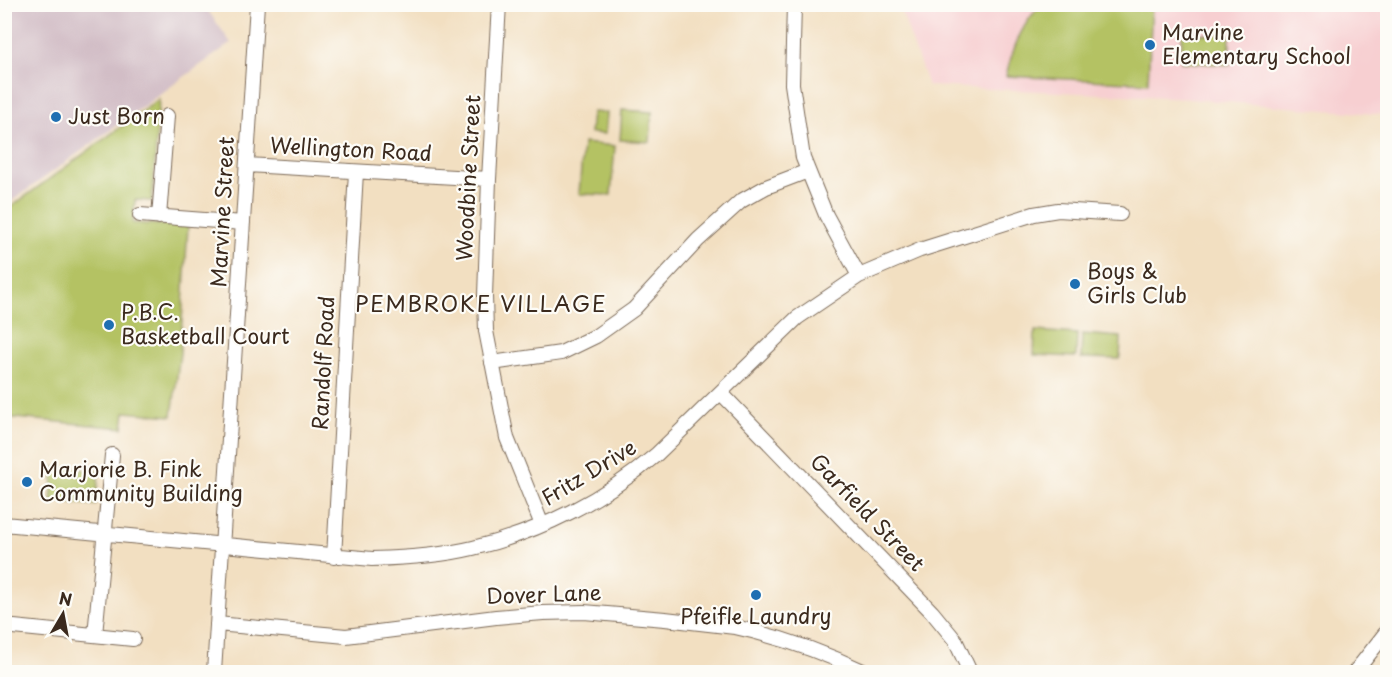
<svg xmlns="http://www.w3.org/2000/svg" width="1392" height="677" viewBox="0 0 1392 677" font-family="'Playpen Sans',sans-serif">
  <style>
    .built { fill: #f7cfd1 }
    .industrial { fill: #d2bdc6 }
    .green { fill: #b4c264; stroke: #787641; stroke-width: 1.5 }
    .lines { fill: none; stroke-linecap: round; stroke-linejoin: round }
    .minor-casing { stroke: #7b6957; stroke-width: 16 }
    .minor { stroke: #fff; stroke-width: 14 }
    .poi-dot { fill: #1f6fb2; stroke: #fdfcf7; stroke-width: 2 }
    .labels { text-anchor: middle; stroke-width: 4.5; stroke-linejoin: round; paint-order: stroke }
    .poi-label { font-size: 21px; fill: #3b2a1e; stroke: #fdfcf7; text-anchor: start }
    .street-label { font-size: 21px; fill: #3b2a1e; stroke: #fdfcf7 }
    .neighbourhood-label { font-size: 22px; letter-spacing: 1.5px; fill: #3b2a1e; stroke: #fdfcf7 }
  </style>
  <rect width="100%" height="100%" fill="#fdfcf7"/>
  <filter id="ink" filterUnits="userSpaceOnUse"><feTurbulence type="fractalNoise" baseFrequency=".0167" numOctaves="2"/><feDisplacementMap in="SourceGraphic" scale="12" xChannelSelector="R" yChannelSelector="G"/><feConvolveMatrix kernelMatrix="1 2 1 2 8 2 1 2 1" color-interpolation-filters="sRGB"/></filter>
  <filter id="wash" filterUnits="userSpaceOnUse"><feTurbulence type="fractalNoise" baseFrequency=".008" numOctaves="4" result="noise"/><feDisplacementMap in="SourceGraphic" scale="24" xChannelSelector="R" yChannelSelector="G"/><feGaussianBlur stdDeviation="1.35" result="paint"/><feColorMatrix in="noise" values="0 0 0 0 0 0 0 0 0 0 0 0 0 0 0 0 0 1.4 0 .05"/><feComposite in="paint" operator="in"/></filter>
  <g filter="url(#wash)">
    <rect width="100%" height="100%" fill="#f2dfc1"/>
    <!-- built -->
    <path class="built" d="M899 5H1387V115L1164 97 928 86Z"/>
    <!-- industrial -->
    <path class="industrial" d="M5 4 204 5 231 43 5 206Z"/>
    <!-- green -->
    <path class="green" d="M1042 5H1152L1148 83 1006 76C1012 51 1022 21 1042 5Z
      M1182 33 1230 35V65L1181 62Z
      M159 99 152 201 135 200 133 223 188 226 180 353 172 416 125 412 123 428 5 417 4 212Z
      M622 110 652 112 650 142 620 140Z
      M592 112 607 113 605 134 590 133Z
      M583 143 615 146 611 195 579 194Z
      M1035 331 1077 334 1076 357 1034 355Z
      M1082 334 1121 337 1120 359 1081 358Z
      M54 467 99 471 96 505 51 501Z"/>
  </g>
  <g filter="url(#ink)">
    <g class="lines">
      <!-- minor casing -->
      <g class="minor-casing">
        <path id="minor" d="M499 4 489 179 485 296 486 331 507 438 542 525
          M794 4 792 84 803 158 826 215 859 276
          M247 165 489 179
          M140 215 243 223
          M159 217 167 116
          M492 363 561 353 596 336 634 309 698 240 741 201 766 187 808 171
          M721 393 932 612 955 640 970 672
          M4 524 372 559C406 558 440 556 473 548 540 532 605 499 657 454L797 318 859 276 920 250 1034 214 1058 210 1120 214
          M334 557 356 172
          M217 624 346 636 496 617 543 613 584 612 665 619 735 627C781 637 823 652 865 672
          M4 626 133 639
          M95 635 112 455
          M214 672 257 4
          M1355 672 1388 630"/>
      </g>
      <!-- minor -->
      <use href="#minor" class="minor"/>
    </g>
  </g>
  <!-- markers -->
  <g class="poi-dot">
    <circle cx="1150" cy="45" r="6"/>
    <circle cx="56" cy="117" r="6"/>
    <circle cx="1075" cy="284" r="6"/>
    <circle cx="109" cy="325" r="6"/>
    <circle cx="27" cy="482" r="6"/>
    <circle cx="756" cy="595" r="6"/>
  </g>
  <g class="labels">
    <!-- poi labels -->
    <g class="poi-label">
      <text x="1162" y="40">Marvine<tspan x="1162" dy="24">Elementary School</tspan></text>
      <text x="68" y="124">Just Born</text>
      <text x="1087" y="279">Boys &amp;<tspan x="1087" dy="24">Girls Club</tspan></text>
      <text x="121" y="320">P.B.C.<tspan x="121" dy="24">Basketball Court</tspan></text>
      <text x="39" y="477">Marjorie B. Fink<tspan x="39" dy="24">Community Building</tspan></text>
      <text x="756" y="624" text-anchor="middle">Pfeifle Laundry</text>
    </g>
    <!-- street labels -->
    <g class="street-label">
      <text transform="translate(351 150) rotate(3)" y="7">Wellington Road</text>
      <text transform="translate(469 178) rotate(-87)" y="7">Woodbine Street</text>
      <text transform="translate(223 212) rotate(-87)" y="7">Marvine Street</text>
      <text transform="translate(324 363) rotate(-87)" y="7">Randolf Road</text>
      <text transform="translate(589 473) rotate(-31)" y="7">Fritz Drive</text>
      <text transform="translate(867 513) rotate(46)" y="7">Garfield Street</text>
      <text transform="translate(544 595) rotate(-2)" y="7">Dover Lane</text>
    </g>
    <!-- neighbourhood labels -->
    <g class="neighbourhood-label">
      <text x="481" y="312">PEMBROKE VILLAGE</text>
    </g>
  </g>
  <!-- margin -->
  <rect width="1392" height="677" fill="none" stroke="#fdfcf7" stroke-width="24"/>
  <!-- north arrow -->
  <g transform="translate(63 614) rotate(10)" stroke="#fdfcf7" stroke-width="4.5" paint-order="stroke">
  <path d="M0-4.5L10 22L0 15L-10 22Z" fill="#3b2a1e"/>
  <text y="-9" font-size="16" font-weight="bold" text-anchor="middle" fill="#3b2a1e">N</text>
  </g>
</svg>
